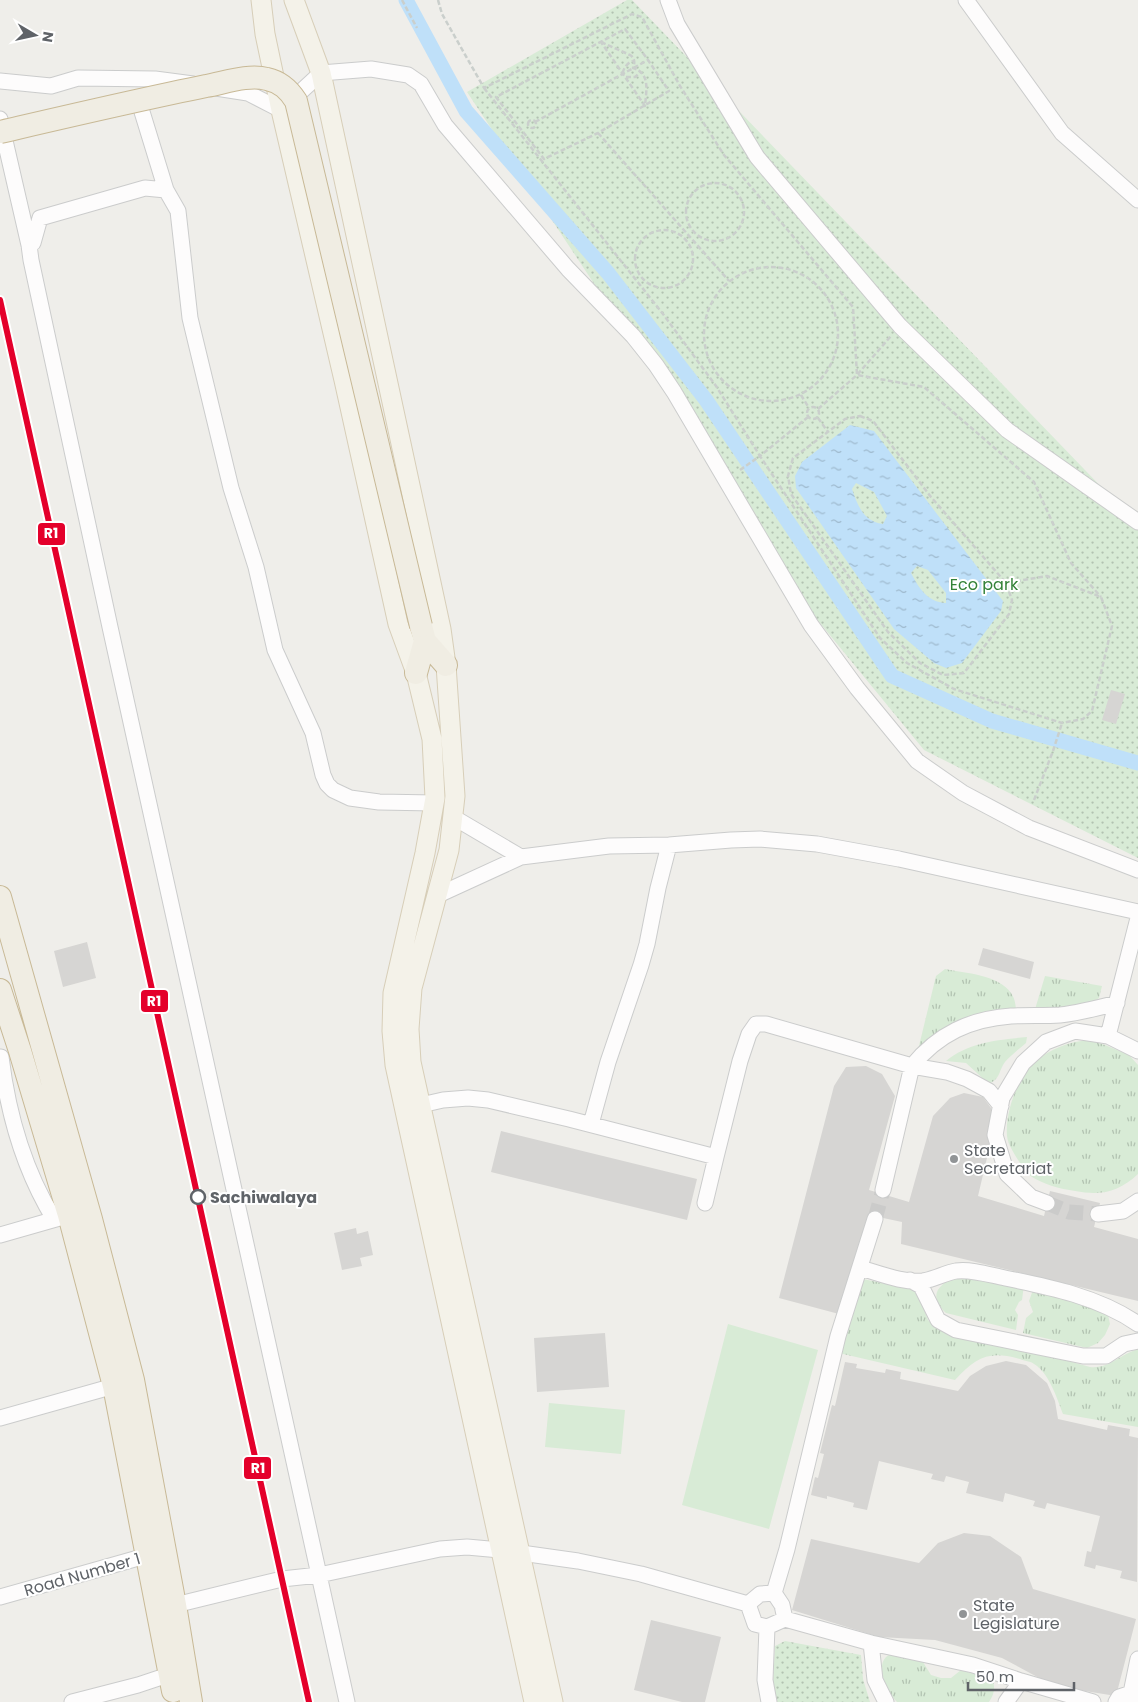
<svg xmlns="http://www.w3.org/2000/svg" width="1138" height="1702" viewBox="0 0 1138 1702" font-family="Poppins,sans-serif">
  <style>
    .grass { fill: url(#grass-tufts) }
    .park { fill: url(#park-dots) }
    .pitch { fill: #d8ebd6 }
    .water { fill: url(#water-ripples); fill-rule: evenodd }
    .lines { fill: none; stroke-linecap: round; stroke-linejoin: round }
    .canal { stroke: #bfe0f9; stroke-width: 15 }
    .building { fill: #d6d5d3 }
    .minor-tunnel { stroke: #cbcbca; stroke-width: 15; stroke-dasharray: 15 8; stroke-linecap: butt }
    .minor-casing { stroke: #cbcccc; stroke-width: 17 }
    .major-casing { stroke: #d7ceb8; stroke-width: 21 }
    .highway-casing { stroke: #c8b996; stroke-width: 24 }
    .path { stroke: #cacfcc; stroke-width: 2.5; stroke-dasharray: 5 2.5; stroke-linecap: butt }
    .minor { stroke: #fdfcfc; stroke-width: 15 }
    .major { stroke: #f4f2e9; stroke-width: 19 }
    .highway { stroke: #f0ede3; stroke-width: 22 }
    .highway-bridge-casing { stroke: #c8b996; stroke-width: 24; stroke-linecap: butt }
    .highway-bridge { stroke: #f0ede3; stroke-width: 22 }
    .rail-1-casing { stroke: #fff; stroke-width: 10 }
    .rail-1 { stroke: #e4002b; stroke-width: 6 }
    .poi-dot { fill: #919496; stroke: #fff; stroke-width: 2 }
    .stop-dot { fill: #fff; stroke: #5f6368; stroke-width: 2.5 }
    .labels { text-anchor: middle; stroke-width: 4; stroke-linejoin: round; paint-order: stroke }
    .park-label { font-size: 16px; fill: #348238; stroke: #fff }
    .poi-label { font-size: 16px; fill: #5f6368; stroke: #fff; text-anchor: start }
    .stop-label { font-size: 16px; font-weight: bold; fill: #5f6368; stroke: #fff; text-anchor: start }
    .street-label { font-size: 16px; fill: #5f6368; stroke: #fff }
    .line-badge { stroke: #fff; stroke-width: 2 }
    .badge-label { font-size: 14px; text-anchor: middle; font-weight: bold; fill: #fff }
  </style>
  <defs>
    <pattern id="grass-tufts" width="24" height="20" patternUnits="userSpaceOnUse" patternTransform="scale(1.25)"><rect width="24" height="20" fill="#d8ebd6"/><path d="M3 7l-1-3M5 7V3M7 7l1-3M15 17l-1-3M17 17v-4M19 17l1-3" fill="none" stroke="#b2c2b1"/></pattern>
    <pattern id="park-dots" width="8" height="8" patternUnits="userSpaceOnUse" patternTransform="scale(1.25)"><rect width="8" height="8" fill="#d8ebd6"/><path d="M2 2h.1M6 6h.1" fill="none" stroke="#b2c2b1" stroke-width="1.8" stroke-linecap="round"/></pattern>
    <pattern id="water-ripples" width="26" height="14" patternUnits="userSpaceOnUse" patternTransform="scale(1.25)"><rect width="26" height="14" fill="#bfe0f9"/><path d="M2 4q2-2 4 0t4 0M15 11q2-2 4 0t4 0" fill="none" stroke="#9eb9cd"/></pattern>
  </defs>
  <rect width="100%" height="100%" fill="#efeeea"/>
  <!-- grass -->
  <path class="grass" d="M945 969C965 973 999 975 1011 993 1016 1000 1016 1008 1016 1016L968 1020 918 1050 936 976Z
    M1045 976 1102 986 1099 998 1088 1005 1033 1016Z
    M1027 1037 1026 1043C1019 1049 1011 1055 1005 1062 998 1072 1001 1078 989 1084L966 1063 946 1061C969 1042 997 1040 1027 1037Z
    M1089 1040 1105 1045 1129 1055 1138 1065V1174C1119 1192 1101 1196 1075 1191 1060 1189 1042 1184 1029 1175 1025 1172 1023 1167 1020 1163 1015 1155 1008 1145 1007 1136 1005 1113 1017 1078 1034 1063 1051 1048 1068 1042 1089 1040Z
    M959 1274 1024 1285 1022 1300 1019 1302 1015 1310 1018 1315 1016 1330 946 1313C926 1294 940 1284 959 1274Z
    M863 1279 915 1290 919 1295 928 1320 937 1329 1029 1350 1090 1367C1109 1369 1121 1354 1138 1349V1427L1063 1414C1057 1398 1049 1373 1034 1364 1031 1361 1024 1361 1020 1359 989 1350 976 1357 955 1380L839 1353Z
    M1034 1287 1099 1305 1108 1315 1110 1324 1105 1335 1098 1343 1087 1348 1023 1333 1026 1318 1033 1312 1029 1301Z
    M893 1653 923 1662 931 1675 941 1678H951L961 1670 992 1679C996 1688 994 1694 989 1702H897C888 1693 875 1668 886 1657 888 1655 891 1654 893 1653Z"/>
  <!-- park -->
  <path class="park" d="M627 0H632L1138 525V858L924 750 815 617 467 92Z
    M785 1641 861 1655 863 1679 870 1702H777L773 1682 775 1646Z"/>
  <!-- pitch -->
  <path class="pitch" d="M728 1324 818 1350 769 1529 682 1505Z
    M549 1403 625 1410 621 1454 545 1447Z"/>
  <!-- water -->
  <path class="water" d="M850 425 874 431 1003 601 1001 611 962 663 946 668 934 663 894 629 796 488 795 476 802 462ZM856 483 874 492 887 516 883 524C863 521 858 506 852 489ZM917 566 928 570 946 593V603C927 602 919 588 911 573Z"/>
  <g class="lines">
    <!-- canal -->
    <path class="canal" d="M406 0 466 111 608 273 706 400 892 676 992 721 1138 763"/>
  </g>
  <!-- building -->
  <path class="building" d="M1111 690 1125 694 1116 724 1102 720Z
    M87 942 96 978 63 987 54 951Z
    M983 948 1034 962 1030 979 978 965Z
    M866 1066 882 1074 895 1096 869 1190 909 1202 933 1116 950 1098 964 1093 983 1097 991 1108 994 1128 978 1196 1044 1216 1050 1191 1100 1203 1094 1227 1138 1239V1301L901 1244 902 1222 869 1215 839 1314 779 1298 834 1086 846 1067Z
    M501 1131 697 1179 687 1220 491 1172Z
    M356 1228 357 1234 368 1231 373 1255 360 1258 362 1266 342 1270 334 1233Z
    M605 1333 609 1387 537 1392 534 1338Z
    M1006 1361 1026 1365 1047 1383 1055 1401 1058 1419 1107 1430 1108 1425 1130 1429 1129 1436 1138 1438 1137 1582 1120 1578 1122 1571 1096 1565 1095 1569 1084 1566 1087 1551 1091 1552 1100 1516 1047 1503 1045 1509 1033 1506 1035 1501 1005 1493 1003 1502 966 1493 969 1482 946 1476 944 1482 931 1479 933 1474 879 1461 867 1510 853 1507 854 1503 827 1496V1499L811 1495 815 1477 818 1478 824 1454 820 1453 832 1405 835 1406 845 1362 857 1364 856 1368 885 1373 886 1369 901 1372 900 1379 958 1391 970 1376 986 1366Z
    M964 1533 990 1536 1021 1557 1033 1589 1136 1619 1116 1696 1054 1686 1002 1658 935 1640 879 1637 792 1610 811 1539 919 1563 938 1543Z
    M651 1620 721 1637 705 1702H682L634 1690Z"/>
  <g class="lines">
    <!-- minor-tunnel -->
    <path class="minor-tunnel" d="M1047 1203 1069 1212 1098 1214
      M875 1219 883 1190"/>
    <!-- minor casing -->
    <g class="minor-casing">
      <path id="minor" d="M668 0 677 24 757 157 900 326 1007 430 1138 522
        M966 0 1062 133 1138 200
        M0 81 51 86 78 78 155 79 193 84
        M216 88 248 93 281 110 321 73 371 69 408 75 421 84 445 125 568 269 633 336 656 365 674 392 811 625 857 688 917 761 963 793 1029 828 1138 870
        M139 102 166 190
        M0 119 29 245 31 260 110 627 347 1702
        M29 245 33 243 40 218 145 188 166 190 178 211 190 318 231 488 256 567 275 650 313 733 323 775 327 784 333 790 350 798 379 802 434 803
        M453 817 521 857
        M436 896 521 857 609 846 669 845 731 840 760 839 817 844 899 859 1138 912
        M1108 1036 1138 918
        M1 1057C8 1114 24 1170 54 1219
        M421 1105 443 1100 468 1098 488 1100 569 1119 716 1157 740 1061 749 1034 756 1024H766L912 1066 947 1072 967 1079 989 1091 1001 1106
        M591 1124 608 1062 641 965 647 944 658 888 669 845
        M883 1190 912 1066C938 1034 970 1019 1011 1016 1027 1015 1044 1016 1060 1015 1079 1013 1098 1008 1117 1003
        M705 1203 716 1157
        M1047 1203 1031 1197 1007 1174 995 1135 1002 1098 1023 1063 1046 1042 1075 1031 1108 1036 1138 1051
        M1098 1214 1123 1211 1138 1201
        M0 1235 63 1217
        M860 1268C879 1273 902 1283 923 1281 935 1279 945 1273 956 1271 972 1269 990 1275 1005 1278 1050 1287 1099 1297 1138 1324
        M910 1280 921 1286 938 1320 956 1330 1083 1356H1106L1124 1344 1138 1341
        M0 1418 114 1386
        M774 1593 787 1549 838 1336 875 1219
        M0 1597 156 1553
        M167 1607 282 1579 319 1575 440 1549 467 1547 500 1550 578 1561 641 1574 748 1604
        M785 1619 782 1605 774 1593 760 1594 748 1604 755 1624 767 1627 785 1619 871 1643 973 1665 1021 1681 1093 1702
        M767 1627 765 1680 769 1702
        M871 1643 875 1680 886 1702
        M1131 1693 1138 1659
        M72 1702 138 1685 171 1674
        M1006 1702 1021 1681
        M1116 1702 1119 1697 1131 1693 1137 1698"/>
    </g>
    <!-- major casing -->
    <g class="major-casing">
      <path id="major" d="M261 0 265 34 281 110 344 380 398 624 416 673 432 739 435 798 425 853 393 993 392 1031 395 1065 534 1702
        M294 0 321 73 441 629 446 665 455 796 449 850 412 988 409 1029 411 1062 553 1702"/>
    </g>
    <!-- highway casing -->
    <g class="highway-casing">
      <path id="highway" d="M421 626 425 641 446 665
        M416 673 425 641
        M0 897 91 1219 133 1380 175 1605 191 1702
        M0 990 20 1051 69 1215 114 1386 173 1691"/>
    </g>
    <!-- path -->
    <path class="path" d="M402 0 417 28
      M438 0 442 14 484 88 632 14 642 17 680 86 724 155 853 307 857 375 924 387 1034 482 1071 563 1101 597
      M625 29 648 60 669 91 598 133 544 159 496 97Z
      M601 42 630 55C635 58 635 63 633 68 651 73 646 92 645 106Z
      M623 73C623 68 629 61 634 61
      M626 77H635L641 72
      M484 88 663 314 716 386 760 456 808 417
      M528 124a4 4 0 1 1 8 0a4 4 0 1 1-8 0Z
      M535 122 648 60
      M598 133 729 281
      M686 212a29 29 0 1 1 58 0a29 29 0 1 1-58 0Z
      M635 259a29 29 0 1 1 58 0a29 29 0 1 1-58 0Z
      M704 334a67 67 0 1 1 134 0a67 67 0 1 1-134 0Z
      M801 395 809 408
      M807 413a6 6 0 1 1 12 0a6 6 0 1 1-12 0Z
      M818 409 857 375 891 336
      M860 416 873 421 931 497 1006 583 1012 600 1009 614 964 673 943 675 920 663 888 632 791 494 788 476 793 458 845 419Z
      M818 418 828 432
      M740 470 760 456 880 638 907 663 954 689 1062 723 1083 719 1092 711 1112 626 1101 597 1047 576 1006 583
      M1034 800 1053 751 1062 723"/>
    <!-- minor -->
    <use href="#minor" class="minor"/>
    <!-- major -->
    <use href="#major" class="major"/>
    <!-- highway -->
    <use href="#highway" class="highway"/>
    <!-- highway-bridge casing -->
    <g class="highway-bridge-casing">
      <path id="highway-bridge" d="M0 132C69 116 137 100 206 86 224 83 248 74 267 79 281 82 289 90 296 101L421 626"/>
    </g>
    <!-- highway-bridge -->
    <use href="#highway-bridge" class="highway-bridge"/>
    <!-- rail-1 casing -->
    <g class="rail-1-casing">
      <path id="rail-1" d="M0 300 309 1702"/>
    </g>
    <!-- rail-1 -->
    <use href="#rail-1" class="rail-1"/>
  </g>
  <!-- markers -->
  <g class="poi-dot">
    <circle cx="954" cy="1159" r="5"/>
    <circle cx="963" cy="1614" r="5"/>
  </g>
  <circle class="stop-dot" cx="198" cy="1197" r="7"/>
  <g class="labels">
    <!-- park labels -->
    <g class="park-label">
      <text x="984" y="590">Eco park</text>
    </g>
    <!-- poi labels -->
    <g class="poi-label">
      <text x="964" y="1156">State<tspan x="964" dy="18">Secretariat</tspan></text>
      <text x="973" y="1611">State<tspan x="973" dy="18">Legislature</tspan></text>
    </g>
    <!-- stop labels -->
    <g class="stop-label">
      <text x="210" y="1203">Sachiwalaya</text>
    </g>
    <!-- street labels -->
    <g class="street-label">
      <text transform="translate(82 1574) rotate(-16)" y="6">Road Number 1</text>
    </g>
  </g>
  <g class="line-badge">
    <rect x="37" y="522" width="29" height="24" rx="5" fill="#e4002b"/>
    <rect x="140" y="989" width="29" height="24" rx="5" fill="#e4002b"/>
    <rect x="243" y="1456" width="29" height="24" rx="5" fill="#e4002b"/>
  </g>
  <g class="badge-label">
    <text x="51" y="538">R1</text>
    <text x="154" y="1006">R1</text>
    <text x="258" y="1473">R1</text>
  </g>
  <!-- north arrow -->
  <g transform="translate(35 35) rotate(99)" stroke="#ffffff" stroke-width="4" paint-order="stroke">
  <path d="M0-4L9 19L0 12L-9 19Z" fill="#5f6368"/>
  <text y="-8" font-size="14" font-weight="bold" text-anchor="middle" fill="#5f6368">N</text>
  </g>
  <!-- scale -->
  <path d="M968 1682v8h106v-8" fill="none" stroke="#5f6368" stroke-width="2.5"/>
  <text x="976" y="1682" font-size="15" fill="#5f6368" stroke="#ffffff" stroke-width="4" paint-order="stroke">50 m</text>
</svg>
